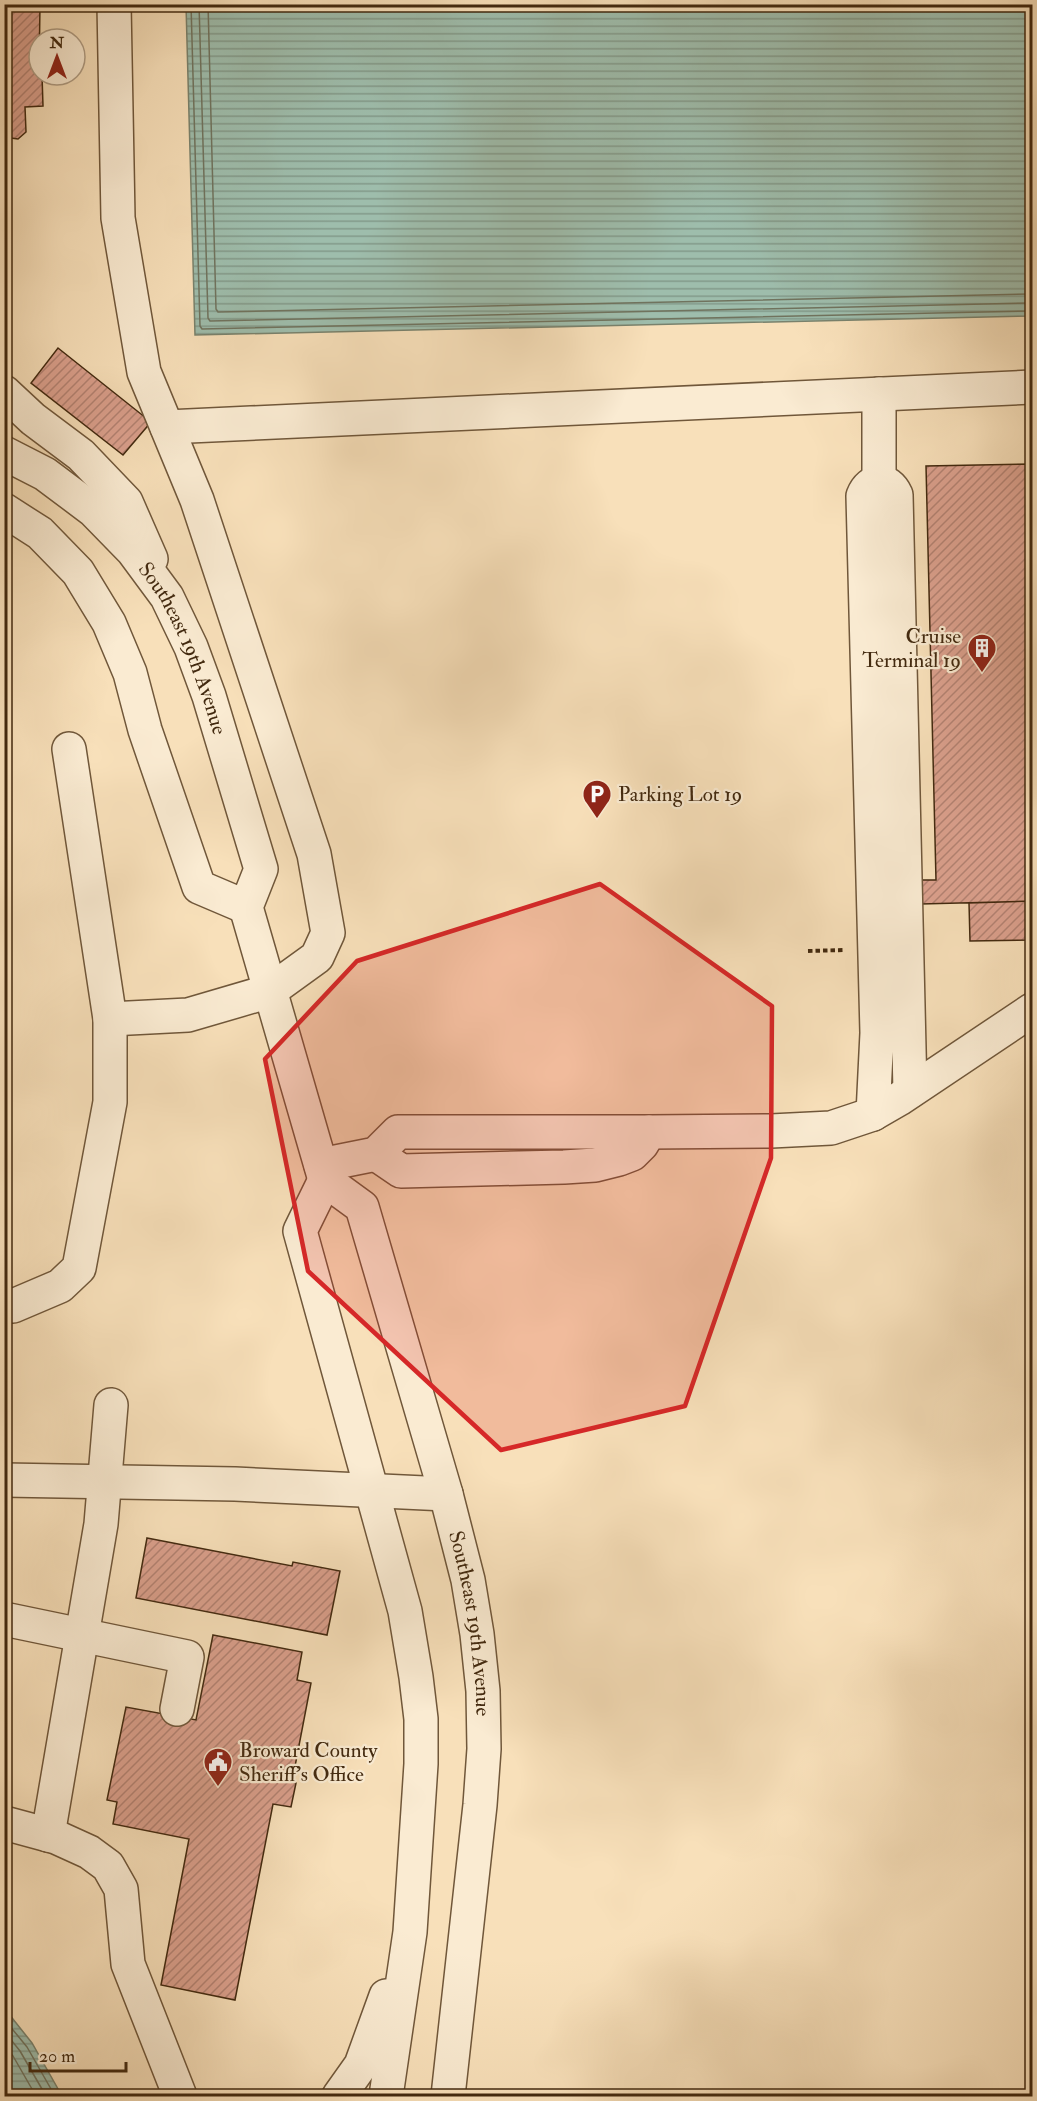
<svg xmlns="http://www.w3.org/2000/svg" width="1037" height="2101" viewBox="0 0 1037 2101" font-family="'IM FELL Double Pica',serif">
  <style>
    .water { fill: url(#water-rules); stroke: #79826d; stroke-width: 1.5 }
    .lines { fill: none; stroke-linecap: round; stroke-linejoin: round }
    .shore { stroke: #70735e; stroke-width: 1.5 }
    .building { fill: url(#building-hatch); stroke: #42290f; stroke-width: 1.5 }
    .minor-casing { stroke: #70573a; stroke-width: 36 }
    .path { stroke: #42290f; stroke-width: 4; stroke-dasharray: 4.5 3; stroke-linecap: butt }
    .minor { stroke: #faebd2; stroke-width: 33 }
    .marked { fill: #d62828; fill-opacity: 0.2; stroke: #d62828; stroke-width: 4.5; stroke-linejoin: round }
    .labels { text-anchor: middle; stroke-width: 4.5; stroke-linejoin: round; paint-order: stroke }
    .poi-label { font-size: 21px; fill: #42290f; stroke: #faebd2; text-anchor: start }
    .street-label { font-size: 21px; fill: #42290f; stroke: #faebd2 }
  </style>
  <defs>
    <pattern id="water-rules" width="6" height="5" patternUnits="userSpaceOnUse" patternTransform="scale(1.5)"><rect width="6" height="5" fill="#9ebdac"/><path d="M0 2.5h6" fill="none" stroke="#829a8a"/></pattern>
    <pattern id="building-hatch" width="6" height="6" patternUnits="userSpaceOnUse" patternTransform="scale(1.5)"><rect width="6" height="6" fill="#dba08d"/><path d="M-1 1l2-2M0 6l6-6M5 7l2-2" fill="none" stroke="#b38272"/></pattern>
  </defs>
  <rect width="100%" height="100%" fill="#f8e0ba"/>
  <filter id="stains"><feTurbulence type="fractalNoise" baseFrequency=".00333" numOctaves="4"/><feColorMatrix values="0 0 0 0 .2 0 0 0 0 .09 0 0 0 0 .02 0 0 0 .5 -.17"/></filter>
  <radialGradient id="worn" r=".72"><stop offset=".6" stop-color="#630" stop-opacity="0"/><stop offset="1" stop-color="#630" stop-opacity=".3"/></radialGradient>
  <!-- water -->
  <path class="water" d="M186 5H1032V316L195 335Z
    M5 2009 32 2043 62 2096H5Z"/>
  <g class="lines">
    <!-- shore -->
    <path class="shore" d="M191 4 200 326 202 329 1032 311
      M199 4 208 318 210 321 1032 303
      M208 4 216 309 218 312 1032 294
      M4 2019 27 2047 55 2096
      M4 2031 20 2051 46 2096
      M4 2045 13 2056 36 2096"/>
  </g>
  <!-- building -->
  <path class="building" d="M4 4H40L39 75H42L43 106 25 107 26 132 18 139 11 138 7 132Z
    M58 348 151 422 123 455 31 383Z
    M1032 464V901L921 904 920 880H936L926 466Z
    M1032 901V940L970 941 969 903Z
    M147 1538 292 1566 293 1562 340 1571 327 1635 136 1598Z
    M213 1635 302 1652 297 1680 311 1683 292 1782 296 1783 291 1807 273 1804 235 2000 161 1985 189 1839 113 1824 117 1802 107 1800 126 1707 196 1720Z"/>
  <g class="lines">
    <!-- minor casing -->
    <g class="minor-casing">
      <g id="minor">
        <path d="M4 392 33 419 81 455 126 502 151 559"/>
        <path d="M879 394V481"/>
        <path d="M167 427 1032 387"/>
        <path id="s1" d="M4 453 45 474 93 510 133 551 167 597 191 647 209 696 261 869 246 907 325 1180 362 1207 446 1494 468 1580 477 1634 483 1691 484 1749 480 1805 448 2096"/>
        <path d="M4 510 40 533 78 572 109 623 130 673 145 730 199 887 246 907"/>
        <path d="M69 749 110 1019 188 1015 270 991 317 957 328 933 314 854 197 500 144 372 118 218 114 4"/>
        <path d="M873 1114 877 1033 863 496C870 478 888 477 896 495L910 1091"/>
        <path d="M376 1154 401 1171 564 1167 595 1165 619 1159 632 1154 642 1144 649 1132"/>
        <path d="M321 1165 376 1154 398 1132H649L771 1131 831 1128 873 1114 899 1099 1032 1010"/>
        <path d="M325 1180 300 1231 405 1611 416 1677 421 1719V1764L410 1932 386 2096"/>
        <path d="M4 1306H13L60 1286 79 1268 110 1102V1019"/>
        <path d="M4 1480 235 1484 446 1494"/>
        <path d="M4 1619 187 1657 177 1709"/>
        <path d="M4 1823 56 1837 89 1852 108 1866 121 1889 128 1964 180 2096"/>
        <path d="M48 1835 101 1524 111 1405"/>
        <path d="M339 2096 361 2065 386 1996"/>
      </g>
    </g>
    <!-- path -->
    <path class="path" d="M4 292 9 322 10 361
      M808 951 844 950"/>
    <!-- minor -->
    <use href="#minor" class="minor"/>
  </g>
  <!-- marked area -->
  <path class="marked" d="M600 884 772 1006 771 1158 685 1406 501 1450 308 1271 265 1059 357 961Z"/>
  <!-- icons -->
  <defs>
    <g id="building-pin" transform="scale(1.5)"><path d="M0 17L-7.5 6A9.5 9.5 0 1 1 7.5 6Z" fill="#8f2418" stroke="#faebd2"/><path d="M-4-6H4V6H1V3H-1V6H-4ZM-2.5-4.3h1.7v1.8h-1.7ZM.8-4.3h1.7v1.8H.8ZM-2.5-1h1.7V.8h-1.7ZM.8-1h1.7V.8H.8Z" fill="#fff"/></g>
    <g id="parking-pin" transform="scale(1.5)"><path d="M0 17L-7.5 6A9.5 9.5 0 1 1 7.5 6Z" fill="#8f2418" stroke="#faebd2"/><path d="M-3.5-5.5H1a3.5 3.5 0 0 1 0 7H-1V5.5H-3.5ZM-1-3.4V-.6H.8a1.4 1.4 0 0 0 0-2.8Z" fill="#fff"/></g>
    <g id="civic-pin" transform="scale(1.5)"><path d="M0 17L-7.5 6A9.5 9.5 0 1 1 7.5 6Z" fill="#8f2418" stroke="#faebd2"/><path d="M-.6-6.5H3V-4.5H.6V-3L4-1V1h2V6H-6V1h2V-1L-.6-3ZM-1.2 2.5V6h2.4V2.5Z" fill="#fff"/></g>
  </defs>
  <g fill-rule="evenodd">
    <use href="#building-pin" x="982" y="648"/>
    <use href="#parking-pin" x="597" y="794"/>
    <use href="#civic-pin" x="218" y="1762"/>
  </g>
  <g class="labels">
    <!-- poi labels -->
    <g class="poi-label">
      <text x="961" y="643" text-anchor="end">Cruise<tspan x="961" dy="24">Terminal 19</tspan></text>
      <text x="618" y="801">Parking Lot 19</text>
      <text x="239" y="1757">Broward County<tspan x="239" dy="24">Sheriff's Office</tspan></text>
    </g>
    <!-- street labels -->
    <g class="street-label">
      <text dy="7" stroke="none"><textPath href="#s1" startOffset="274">Southeast 19th Avenue</textPath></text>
      <text dy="7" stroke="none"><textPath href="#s1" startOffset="1311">Southeast 19th Avenue</textPath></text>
    </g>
  </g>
  <!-- margin -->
  <rect width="1037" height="2101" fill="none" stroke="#f8e0ba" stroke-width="24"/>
  <rect x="6" y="6" width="1025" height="2089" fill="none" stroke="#42290f" stroke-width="3"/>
  <rect x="12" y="12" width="1013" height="2077" fill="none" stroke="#42290f" stroke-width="1.5"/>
  <!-- north arrow -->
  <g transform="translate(57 57)"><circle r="28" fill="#faebd2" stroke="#b09d84" stroke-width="1.5"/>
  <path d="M0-4.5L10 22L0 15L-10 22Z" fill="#8f2418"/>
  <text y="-9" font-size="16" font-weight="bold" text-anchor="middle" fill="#42290f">N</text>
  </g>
  <!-- scale -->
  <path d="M30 2062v9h96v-9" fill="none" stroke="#42290f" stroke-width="3"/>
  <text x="39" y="2062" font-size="18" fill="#42290f" stroke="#faebd2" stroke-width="4.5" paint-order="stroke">20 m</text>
  <rect width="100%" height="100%" filter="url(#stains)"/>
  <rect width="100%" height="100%" fill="url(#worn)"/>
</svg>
